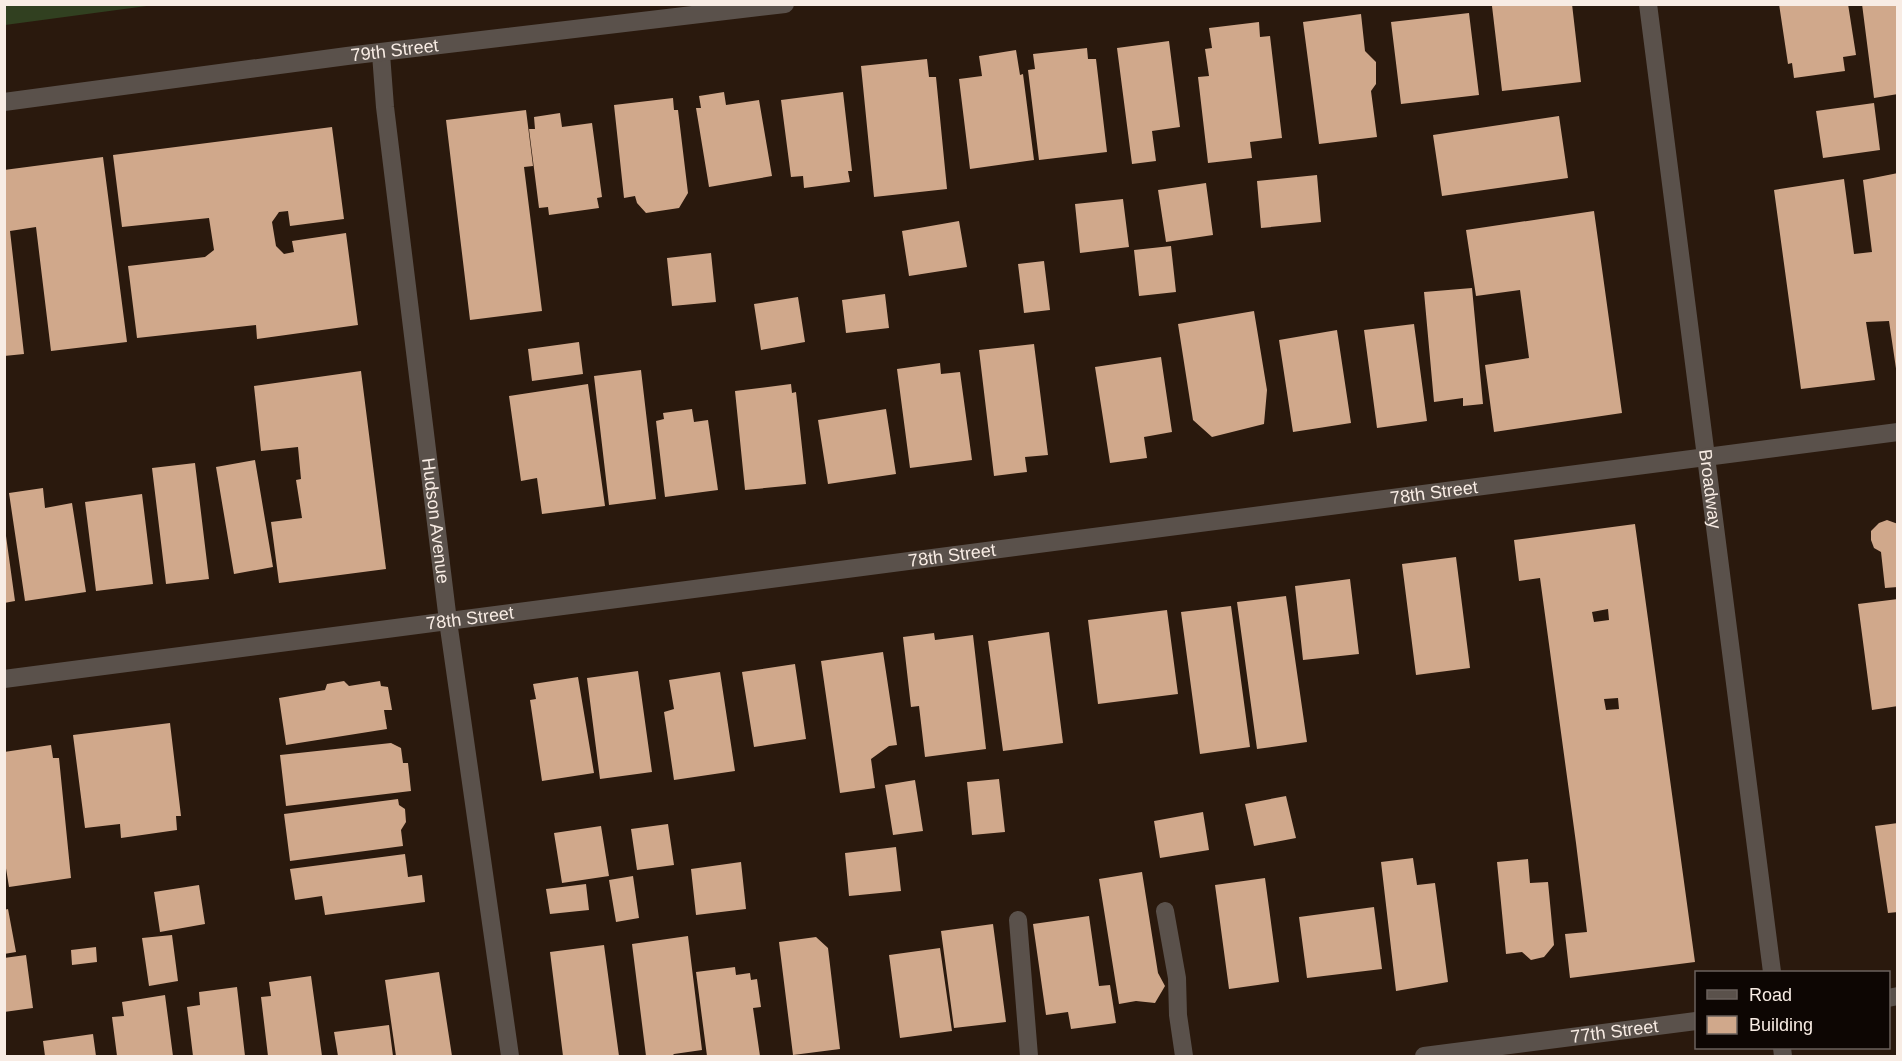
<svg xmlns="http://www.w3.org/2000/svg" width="1902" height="1061" viewBox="0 0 1902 1061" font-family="Arial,sans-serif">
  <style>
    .green { fill: #314020 }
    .building { fill: #d0a88b; fill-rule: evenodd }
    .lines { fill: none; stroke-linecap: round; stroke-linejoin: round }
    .minor { stroke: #5a514b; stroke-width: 18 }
    .labels { text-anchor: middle; stroke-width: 6; stroke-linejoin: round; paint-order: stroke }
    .street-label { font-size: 18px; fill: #f8ece4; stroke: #0d0603 }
  </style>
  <rect width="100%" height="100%" fill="#2a190d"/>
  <!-- green -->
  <path class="green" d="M5 4H154V5L5 25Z"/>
  <!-- building -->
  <path class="building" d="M1504 4H1572L1581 82 1502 91 1492 6Z
    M1779 4H1848L1856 55 1843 57 1845 71 1794 78 1792 63 1788 64Z
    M1862 4H1898V94L1874 98Z
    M1469 13 1479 95 1401 104 1391 22Z
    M1361 14 1365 51 1376 62V84L1371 91 1377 137 1319 144 1303 22Z
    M1259 22 1260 37 1270 36 1282 138 1250 142 1252 158 1208 163 1198 77 1209 76 1205 49 1212 48 1209 28Z
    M1169 41 1180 127 1152 131 1156 161 1132 164 1117 48Z
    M1087 48 1088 59H1096L1107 152 1039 160 1028 70 1035 69 1033 54Z
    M1016 50 1020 75 1023 74 1034 160 970 169 959 79 982 76 979 56Z
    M927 59 929 77H936L947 189 874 197 861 66Z
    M724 92 726 105 759 100 772 176 709 187 696 108H701L699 96Z
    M843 92 852 171H848L850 182 804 188 803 176 791 177 781 100Z
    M673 98 674 110H678L688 193 679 208 646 213 637 203 635 196 624 198 614 105Z
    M1874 103 1880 150 1823 158 1816 111Z
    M526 110 533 166 524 167 542 311 470 320 446 120Z
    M560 113 562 127 592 123 602 197 597 198 599 208 549 215 548 207 539 208 529 129H535L534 117Z
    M1559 116 1568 178 1442 196 1433 135Z
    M332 127 344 219 290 226 288 211 279 212 272 222 276 246 284 254 294 252 292 241 346 233 358 325 257 339 256 325 137 338 128 266 205 257 214 250 209 218 122 227 113 155Z
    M103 157 127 342 51 351 36 227 10 231 24 354 4 356V170Z
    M1898 173V382L1889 321 1866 322 1875 380 1801 389 1774 190 1844 179 1854 254 1872 252 1863 180Z
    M1317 175 1321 222 1261 228 1257 181Z
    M1206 183 1213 235 1166 242 1158 190Z
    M1123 199 1129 247 1080 253 1075 204Z
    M1594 211 1622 413 1494 432 1485 365 1529 358 1520 290 1476 296 1466 230Z
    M959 221 967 267 909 276 902 231Z
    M1171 246 1176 292 1139 296 1134 250Z
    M711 253 716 302 672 306 667 258Z
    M1044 261 1050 310 1024 313 1018 264Z
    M1472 288 1483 404 1463 406V398L1434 402 1424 292Z
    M885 294 889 328 846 333 842 300Z
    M798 297 805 342 761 350 754 304Z
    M1254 311 1267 390 1264 424 1212 437 1193 420 1178 324Z
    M1414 324 1427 421 1377 428 1364 330Z
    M1337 330 1351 423 1293 432 1279 340Z
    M579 342 583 374 532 381 528 349Z
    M1034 344 1048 455 1025 457 1027 472 994 476 979 350Z
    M1161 357 1172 432 1144 437 1147 458 1110 463 1095 367Z
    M940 363 941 374 960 372 972 460 910 468 897 369Z
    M641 370 656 499 609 505 594 376Z
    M361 371 386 569 279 583 271 522 302 518 296 480 301 479 298 447 261 451 254 386Z
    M588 384 605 506 542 514 537 478 521 481 509 396Z
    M791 384 792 393 796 392 806 484 745 490 735 391Z
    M692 409 694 422 708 420 718 490 665 497 656 421 664 419 663 413Z
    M886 409 896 474 828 484 818 420Z
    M255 460 273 567 234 574 216 467Z
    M195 463 209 579 166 584 152 468Z
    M43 488 45 508 72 503 86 592 25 601 9 493Z
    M142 494 153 584 96 591 85 502Z
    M1887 520 1898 524V587L1885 588 1881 552 1874 548 1871 540V531L1879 523Z
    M1635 524 1695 962 1570 978 1565 934 1587 932 1576 843 1540 578 1519 581 1514 540ZM1608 609 1609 620 1594 622 1592 612ZM1618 698 1619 709 1606 710 1604 699Z
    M6 536 15 601 4 603V537Z
    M1456 557 1470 668 1416 675 1402 564Z
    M1350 579 1359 654 1303 660 1295 586Z
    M1286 596 1307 742 1257 749 1237 602Z
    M1898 599V706L1872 710 1858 604Z
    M1231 606 1250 747 1200 754 1181 612Z
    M1167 610 1178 694 1098 704 1088 620Z
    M1049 632 1063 743 1003 751 988 641Z
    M934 633 935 640 973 635 986 749 925 757 919 706 911 707 903 637Z
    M883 652 897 745 889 746 871 759 875 788 840 793 821 661Z
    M795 664 806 739 754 747 742 672Z
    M638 671 652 772 600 779 587 678Z
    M720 672 735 771 674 780 664 712 674 709 669 680Z
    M578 677 594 773 542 781 530 700 536 699 533 684Z
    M344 681 349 686 380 681 381 686 388 687 392 710H384L387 729 286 745 279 698 325 690 327 684Z
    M170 723 181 816H176L177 830 121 838 120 824 85 828 73 735Z
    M391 743 401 748 403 763H408L411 791 286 806 280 755Z
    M51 745 53 758H59L71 878 9 887 4 856V752Z
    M999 779 1005 832 972 835 967 782Z
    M915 780 923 831 893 835 885 785Z
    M1286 796 1296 838 1254 846 1245 804Z
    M398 799 399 805 405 809 406 822 401 830 403 846 290 861 284 814Z
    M1203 812 1209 850 1160 858 1154 821Z
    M1898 823V912L1888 913 1875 826Z
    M668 824 674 865 637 870 631 829Z
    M601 826 609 876 562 883 554 833Z
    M896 847 901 891 849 896 845 853Z
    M405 854 408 877 422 875 425 902 325 915 322 896 295 900 290 869Z
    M1413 858 1417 885 1435 883 1448 982 1396 991 1381 862Z
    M1528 859 1530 883 1548 882 1554 945 1544 957 1531 960 1522 952 1506 954 1497 862Z
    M741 862 746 909 696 915 691 869Z
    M1142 872 1158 973 1165 986 1155 1003 1136 1001 1119 1004 1099 879Z
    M633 876 639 918 616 922 609 880Z
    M1265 878 1279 982 1229 989 1215 885Z
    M586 884 589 910 550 914 546 889Z
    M199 885 205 924 160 932 154 892Z
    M1374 907 1382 969 1307 978 1299 917Z
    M8 909 16 952 4 954V910Z
    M1089 916 1099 986 1110 985 1116 1023 1071 1029 1068 1012 1046 1015 1033 924Z
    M993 924 1006 1022 954 1028 941 931Z
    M172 935 178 981 149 986 142 938Z
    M688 936 702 1050 674 1054 672 1056H646L632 944Z
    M816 937 828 948 840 1049 793 1055 779 942Z
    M604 945 619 1056H563L550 952Z
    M96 947 97 962 72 965 71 950Z
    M940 948 952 1031 900 1038 889 955Z
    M26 955 33 1008 4 1012V958Z
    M735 967 736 975 750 973 751 980 757 979 761 1007 753 1008 760 1056H707L696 972Z
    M439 972 452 1056H396L385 980Z
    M311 976 322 1056H268L261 997 271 996 269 982Z
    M237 987 245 1056H193L187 1007 200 1005 199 992Z
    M165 995 173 1056H117L112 1017 124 1016 122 1002Z
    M389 1025 393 1056H338L334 1032Z
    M93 1034 96 1056H45L43 1041Z"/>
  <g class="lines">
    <!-- minor -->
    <g class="minor">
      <path id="s1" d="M1648 4 1772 972"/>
      <path id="s2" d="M381 54 385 107 448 621 510 1056"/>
      <path id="s3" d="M4 102 347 56 785 4"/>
      <path id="s4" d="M4 679 1898 432"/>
      <path d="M1165 911 1177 978 1178 1015 1184 1056"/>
      <path d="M1018 920 1029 1056"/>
      <path d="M1888 998 1898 996"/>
      <path d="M1782 1048 1783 1056"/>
      <path id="s5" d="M1424 1056 1696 1021"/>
    </g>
  </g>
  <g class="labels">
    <!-- street labels -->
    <g class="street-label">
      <text dy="6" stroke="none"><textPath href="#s3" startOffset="394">79th Street</textPath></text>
      <text dy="6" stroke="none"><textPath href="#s1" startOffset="489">Broadway</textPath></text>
      <text dy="6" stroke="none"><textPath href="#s4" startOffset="1442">78th Street</textPath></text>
      <text dy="6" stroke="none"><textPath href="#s2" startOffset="470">Hudson Avenue</textPath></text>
      <text dy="6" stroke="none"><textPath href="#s4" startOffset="956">78th Street</textPath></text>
      <text dy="6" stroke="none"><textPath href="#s4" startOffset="470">78th Street</textPath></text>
      <text dy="6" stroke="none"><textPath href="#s5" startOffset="192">77th Street</textPath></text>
    </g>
  </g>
  <!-- border -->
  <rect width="1902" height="1061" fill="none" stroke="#f8ece4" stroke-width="12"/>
  <!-- legend -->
  <rect x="1695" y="971" width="195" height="78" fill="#0d0603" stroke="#6b625d" stroke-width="1.5"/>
  <rect x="1707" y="990" width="30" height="9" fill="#5a514b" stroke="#6b625d" stroke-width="1.5"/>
  <text x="1749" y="1001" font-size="18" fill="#f8ece4">Road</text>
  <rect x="1707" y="1016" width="30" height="18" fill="#d0a88b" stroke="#6b625d" stroke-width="1.5"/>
  <text x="1749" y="1031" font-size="18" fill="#f8ece4">Building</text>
</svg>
